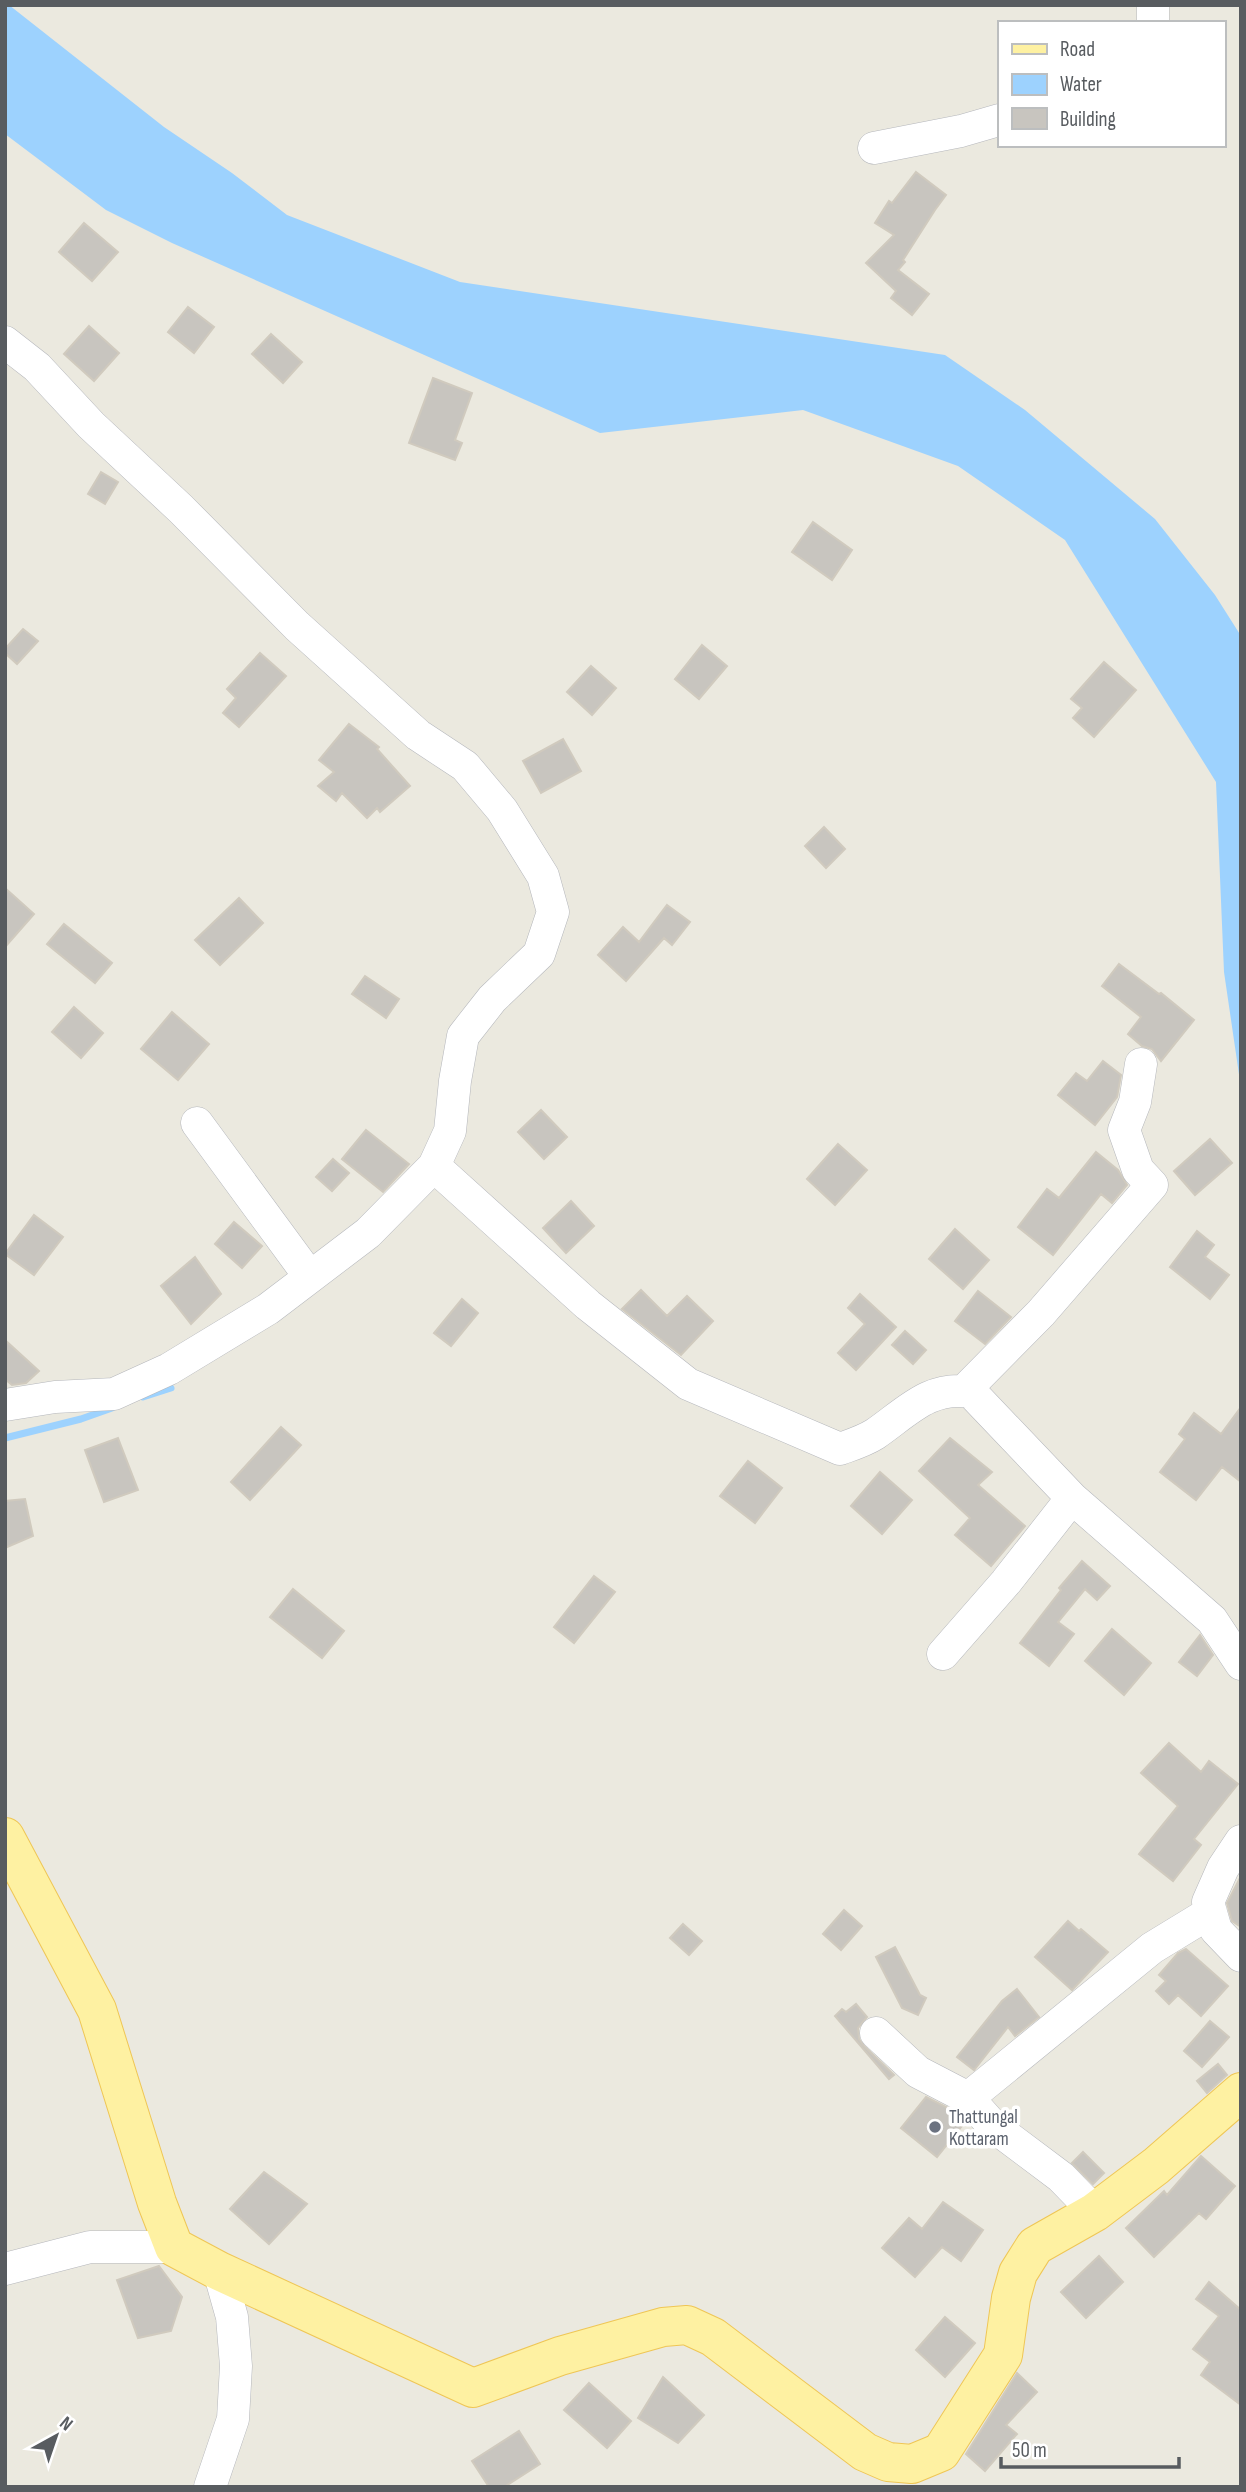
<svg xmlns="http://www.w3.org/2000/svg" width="1246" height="2492" viewBox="0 0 1246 2492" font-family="'Sofia Sans Condensed',sans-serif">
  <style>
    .water { fill: #9dd2fe }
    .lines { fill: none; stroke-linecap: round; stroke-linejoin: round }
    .stream { stroke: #9dd2fe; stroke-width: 7 }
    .building { fill: #c8c5bf; stroke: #d0cabe; stroke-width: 2 }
    .minor-casing { stroke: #b5b7bc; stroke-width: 33 }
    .major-casing { stroke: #efc655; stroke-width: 40 }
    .minor { stroke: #fff; stroke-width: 32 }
    .major { stroke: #fef1a2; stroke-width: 38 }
    .worship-dot { fill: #6b7280; stroke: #fff; stroke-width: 2.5 }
    .labels { text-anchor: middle; stroke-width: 7; stroke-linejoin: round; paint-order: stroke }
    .worship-label { font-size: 19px; fill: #5b616d; stroke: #fff; text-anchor: start }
  </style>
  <rect width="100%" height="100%" fill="#ebe9df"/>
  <!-- water -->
  <path class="water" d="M5 5H9L164 127 232 173 287 215 460 282 945 355 1025 410 1155 519 1215 595 1241 636V1088L1224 972 1216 782 1065 540 958 466 803 410 600 433 172 243 106 210 5 134Z"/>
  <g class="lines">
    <!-- stream -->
    <path class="stream" d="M143 1397 171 1388
      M5 1438 81 1419 112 1408"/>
  </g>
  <!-- building -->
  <path class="building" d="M916 172 946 195 935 210 903 260 905 262 898 270 929 294 912 315 891 298 896 291 866 263 894 235 875 223 889 201 892 203Z
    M84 223 118 252 92 281 59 252Z
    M188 307 214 327 194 353 168 332Z
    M89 326 119 353 94 381 64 354Z
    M271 334 302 362 283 383 252 354Z
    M433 378 472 393 455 440 462 443 455 460 409 443Z
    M101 472 118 482 105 504 88 494Z
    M813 522 852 550 832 580 792 552Z
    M23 629 38 641 17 664 5 653V649Z
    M702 645 727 666 699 699 675 679Z
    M260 653 286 676 239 727 223 713 236 698 227 689Z
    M1104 662 1136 690 1094 737 1073 718 1082 708 1071 699Z
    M591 666 616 688 592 715 567 692Z
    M349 724 379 747 377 749 410 786 380 812 377 808 367 818 342 793 336 801 318 786 334 772 319 760Z
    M563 739 581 771 541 793 523 761Z
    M824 827 845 849 826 868 805 846Z
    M5 888 34 914 5 947Z
    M239 898 263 923 220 965 195 940Z
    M667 905 690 922 672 945 664 938 626 981 598 955 623 927 639 942Z
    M64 924 112 963 95 983 47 944Z
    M1119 964 1159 994 1161 993 1194 1020 1161 1061 1152 1049 1142 1046 1128 1034 1141 1017 1102 986Z
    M365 976 399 999 386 1018 352 994Z
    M74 1007 103 1033 81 1058 52 1032Z
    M172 1012 209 1044 178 1080 141 1049Z
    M1103 1061 1121 1075 1117 1097 1095 1125 1058 1095 1076 1073 1087 1081Z
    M541 1110 567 1137 544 1159 518 1132Z
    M366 1130 409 1164 383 1192 342 1159Z
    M1210 1139 1232 1163 1195 1195 1174 1171Z
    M838 1144 867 1170 835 1205 807 1179Z
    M1096 1152 1118 1170 1127 1185 1112 1203 1101 1194 1053 1255 1018 1227 1047 1189 1059 1198Z
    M333 1159 349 1173 332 1191 316 1177Z
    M571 1201 594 1226 566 1253 543 1228Z
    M34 1215 63 1237 34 1275 5 1254Z
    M234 1222 262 1246 242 1268 215 1244Z
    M955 1229 989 1260 963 1289 929 1259Z
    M1197 1231 1214 1245 1205 1257 1229 1275 1210 1299 1170 1267Z
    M195 1257 221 1294 191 1324 161 1286Z
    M641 1290 667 1316 687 1296 713 1321 681 1355 622 1309Z
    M978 1291 1011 1317 985 1344 955 1321Z
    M860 1294 896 1327 856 1370 838 1353 865 1324 848 1308Z
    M462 1299 478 1313 451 1346 434 1333Z
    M905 1331 926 1350 913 1364 892 1345Z
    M5 1340 39 1371 26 1383 12 1385 5 1379Z
    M1241 1407V1482L1222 1467 1196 1500 1160 1472 1185 1439 1179 1434 1194 1413 1221 1434Z
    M281 1427 301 1445 250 1500 231 1482Z
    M118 1438 138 1490 104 1502 85 1450Z
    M950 1438 992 1472 978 1485 1025 1526 991 1566 955 1535 970 1518 919 1471Z
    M748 1461 782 1488 755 1523 720 1496Z
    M880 1472 912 1500 882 1534 851 1506Z
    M25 1499 33 1536 5 1548V1501Z
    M1082 1561 1110 1586 1097 1600 1085 1589 1058 1622 1074 1634 1049 1666 1020 1643 1061 1590 1059 1588Z
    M594 1576 615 1592 574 1643 554 1627Z
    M293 1589 344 1631 322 1658 270 1617Z
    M1112 1629 1151 1663 1124 1695 1085 1661Z
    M1200 1635 1213 1655 1197 1676 1179 1662Z
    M1169 1743 1201 1772 1209 1761 1238 1784 1194 1839 1201 1845 1173 1881 1139 1854 1178 1806 1141 1773Z
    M1241 1876V1927L1232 1921 1227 1903Z
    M844 1910 862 1926 841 1950 823 1934Z
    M1068 1921 1079 1931 1081 1929 1108 1952 1072 1990 1035 1957Z
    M683 1924 702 1941 689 1955 670 1938Z
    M895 1947 920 1995 926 1998 918 2015 902 2008 876 1957Z
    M1186 1949 1228 1986 1201 2016 1178 1995 1169 2004 1156 1991 1166 1981 1159 1975 1178 1953Z
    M1017 1989 1039 2017 1015 2036 1008 2027 974 2070 957 2057 1002 2001Z
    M856 2004 867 2017 858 2028 859 2039 864 2046 894 2075 889 2079 835 2016 842 2009 846 2012Z
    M1210 2021 1229 2037 1202 2067 1184 2051Z
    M1218 2064 1227 2075 1207 2093 1197 2081Z
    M926 2097 952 2110 965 2122 937 2157 901 2128Z
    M1083 2152 1104 2173 1093 2184 1072 2163Z
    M1201 2156 1235 2186 1206 2219 1199 2213 1154 2257 1126 2228 1164 2191 1167 2195Z
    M264 2172 307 2204 269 2244 230 2209Z
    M943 2202 983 2230 961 2261 942 2247 915 2277 882 2248 909 2218 922 2229Z
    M1099 2256 1123 2282 1086 2318 1061 2292Z
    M159 2266 182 2297 171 2331 138 2338 117 2280Z
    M1209 2282 1241 2310V2405L1201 2375 1210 2362 1193 2349 1219 2316 1196 2299Z
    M945 2317 975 2343 945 2377 916 2350Z
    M1017 2373 1037 2392 1006 2425 1017 2434 985 2471 966 2454Z
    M663 2377 704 2415 678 2443 638 2418Z
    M589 2383 631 2421 607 2448 564 2410Z
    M519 2431 540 2464 504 2487H489L472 2461Z"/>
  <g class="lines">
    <!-- minor casing -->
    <g class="minor-casing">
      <path id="minor" d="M1153 23V5
        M874 148 961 131 999 120
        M5 342 37 367 91 425 181 509 297 626 418 735 465 766 502 810 543 876 553 912 539 954 492 999 463 1036 455 1081 450 1131 434 1166
        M197 1123 310 1277
        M964 1391 1041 1313 1152 1185 1138 1170 1124 1130 1135 1102 1141 1064
        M5 1405 55 1397 114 1394 169 1369 268 1309 368 1233 434 1166 588 1305 688 1384 840 1449C851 1445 864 1441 875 1434 906 1413 929 1385 971 1392L1072 1498 1212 1620 1241 1664
        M943 1654 1006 1582 1072 1498
        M1241 1841 1223 1868 1208 1902 1216 1930 1241 1956
        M876 2033 918 2072 968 2098 1152 1948 1211 1912
        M968 2098 993 2126 1061 2177 1095 2212
        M5 2269 90 2247H174
        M210 2487 233 2419 236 2366 232 2317 219 2271"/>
    </g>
    <!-- major casing -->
    <g class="major-casing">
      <path id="major" d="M5 1837 97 2010 157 2203 174 2247 219 2271 473 2388 560 2356 663 2327 687 2325 713 2337 865 2452 888 2462 912 2464 941 2452 1003 2355 1011 2298 1018 2273 1035 2246 1095 2212 1156 2166 1241 2092"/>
    </g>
    <!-- minor -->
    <use href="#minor" class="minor"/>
    <!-- major -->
    <use href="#major" class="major"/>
  </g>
  <!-- markers -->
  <circle class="worship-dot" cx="935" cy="2127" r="7"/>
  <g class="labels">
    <!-- worship labels -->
    <g class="worship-label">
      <text x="949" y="2123">Thattungal<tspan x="949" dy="22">Kottaram</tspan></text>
    </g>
  </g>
  <!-- border -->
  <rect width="1246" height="2492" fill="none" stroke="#585c60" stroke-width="14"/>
  <!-- legend -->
  <rect x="998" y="21" width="228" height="126" fill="#ffffff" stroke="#bcbebf" stroke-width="2"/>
  <rect x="1012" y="44" width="35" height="10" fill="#fef1a2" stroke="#bcbebf" stroke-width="2"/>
  <text x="1060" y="56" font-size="21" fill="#585c60">Road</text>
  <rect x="1012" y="74" width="35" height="21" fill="#9dd2fe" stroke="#bcbebf" stroke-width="2"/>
  <text x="1060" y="91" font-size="21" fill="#585c60">Water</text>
  <rect x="1012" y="108" width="35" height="21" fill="#c8c5bf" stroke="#bcbebf" stroke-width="2"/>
  <text x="1060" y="126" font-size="21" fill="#585c60">Building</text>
  <!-- north arrow -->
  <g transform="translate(56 2436) rotate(40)" stroke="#ffffff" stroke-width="5" paint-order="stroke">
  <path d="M0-5L12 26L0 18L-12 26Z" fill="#585c60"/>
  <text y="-10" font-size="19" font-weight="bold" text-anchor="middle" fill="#585c60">N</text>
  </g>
  <!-- scale -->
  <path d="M1001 2457v10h178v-10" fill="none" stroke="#585c60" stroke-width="3.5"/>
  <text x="1012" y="2457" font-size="21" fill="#585c60" stroke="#ffffff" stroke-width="5" paint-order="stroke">50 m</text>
</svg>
